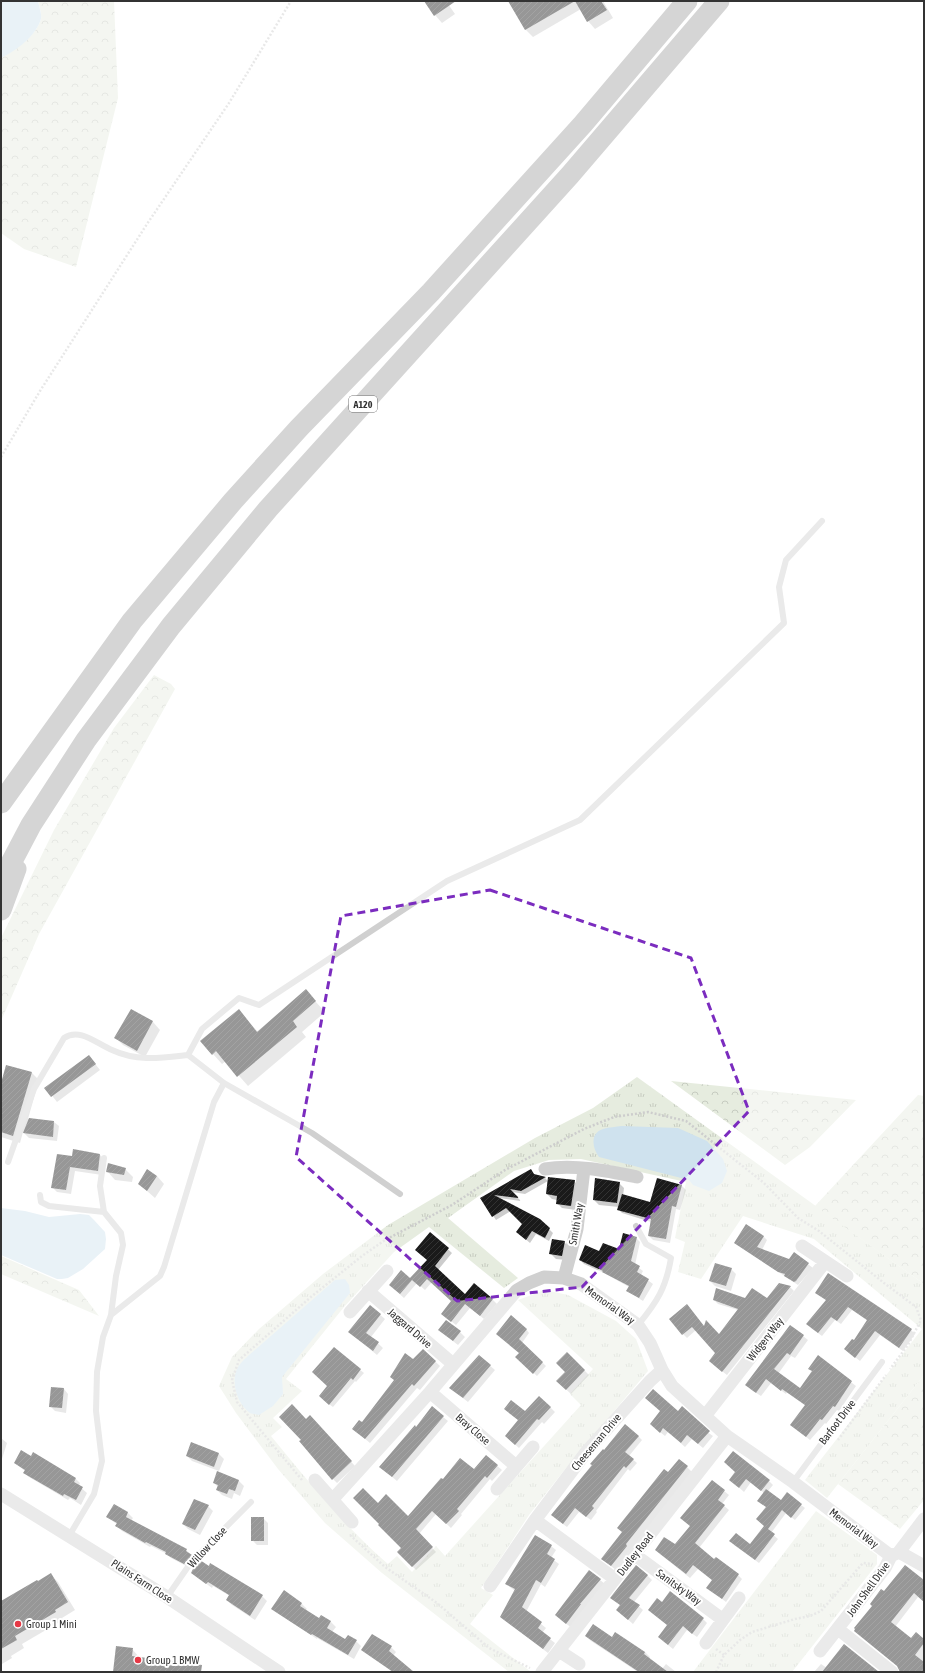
<svg xmlns="http://www.w3.org/2000/svg" width="925" height="1673" viewBox="0 0 925 1673" font-family="'Asap Condensed',sans-serif">
  <style>
    .grass { fill: url(#grass-tufts) }
    .forest { fill: url(#forest-crowns) }
    .water { fill: #cfe2ee }
    .shadow { fill: #0003 }
    .building { fill: url(#building-hatch) }
    .lines { fill: none; stroke-linecap: round; stroke-linejoin: round }
    .path { stroke: #cdcdcd; stroke-width: 2.5; stroke-dasharray: 2 2; stroke-linecap: butt }
    .service { stroke: #d0d0d0; stroke-width: 6 }
    .minor { stroke: #d0d0d0; stroke-width: 13 }
    .trunk { stroke: #a2a2a2; stroke-width: 21 }
    .marked { fill: none; stroke: #7b2cbf; stroke-width: 3; stroke-dasharray: 8 5; stroke-linejoin: round }
    .poi-dot { fill: #e63946; stroke: #fff; stroke-width: 1.5 }
    .labels { text-anchor: middle; stroke-width: 4; stroke-linejoin: round; paint-order: stroke }
    .shield { fill: #fff; stroke: #707070; stroke-width: 1 }
    .shield-label { font-size: 10px; font-weight: bold; fill: #333 }
    .street-label { font-size: 11px; fill: #333; stroke: #fff }
    .poi-label { font-size: 11px; fill: #333; stroke: #fff; text-anchor: start }
  </style>
  <defs>
    <pattern id="grass-tufts" width="24" height="20" patternUnits="userSpaceOnUse"><rect width="24" height="20" fill="#e6ecdf"/><path d="M3 7l-1-3M5 7V3M7 7l1-3M15 17l-1-3M17 17v-4M19 17l1-3" fill="none" stroke="#c6cbc0"/></pattern>
    <pattern id="forest-crowns" width="20" height="18" patternUnits="userSpaceOnUse"><rect width="20" height="18" fill="#e6ecdf"/><path d="M2 6a3 3 0 1 1 6 0M12 15a3 3 0 1 1 6 0" fill="none" stroke="#c6cbc0"/></pattern>
    <pattern id="building-hatch" width="6" height="6" patternUnits="userSpaceOnUse"><rect width="6" height="6" fill="#1a1a1a"/><path d="M-1 1l2-2M0 6l6-6M5 7l2-2" fill="none" stroke="#333"/></pattern>
  </defs>
  <rect width="100%" height="100%" fill="#fff"/>
  <!-- grass -->
  <path class="grass" d="M637 1077 924 1284V1375L827 1498 805 1480 922 1329 814 1239 743 1216 701 1279 678 1272 685 1242 675 1238 686 1182 581 1159 549 1160 514 1171 448 1218 518 1278 504 1288 429 1227 394 1252 344 1307 286 1379 302 1391 273 1418 282 1427 271 1436C308 1481 344 1526 388 1564L397 1556 412 1572 436 1546 445 1556 581 1405 570 1394 593 1369 518 1300 545 1290 568 1295 616 1321 636 1339 648 1371 566 1468 529 1515 481 1588 493 1595 470 1624 531 1672H509L382 1573 325 1523 278 1469 236 1413 219 1386 232 1357 259 1329 323 1274 388 1225 535 1138 593 1108Z
    M816 1511 877 1555V1564L792 1672H693Z"/>
  <!-- forest -->
  <path class="forest" d="M38 1H114L118 98 76 267 24 249 1 233V58C15 50 36 36 41 19 42 14 39 6 38 1Z
    M154 675 171 684 175 689 39 934 1 1021V938L54 830 114 728Z
    M671 1081 856 1100 810 1147 785 1165Z
    M918 1095 924 1096V1284L815 1206Z
    M1 1256 79 1290 99 1316 1 1274Z
    M924 1375V1500L900 1529 838 1484Z"/>
  <!-- water -->
  <path class="water" d="M1 1H38C39 6 42 14 41 19 36 36 16 51 1 58Z
    M622 1126 678 1128 707 1141 723 1159 727 1171 722 1183 709 1191 693 1185 689 1180 599 1157C592 1148 590 1133 603 1129 609 1127 616 1127 622 1126Z
    M1 1208 25 1211 49 1217 80 1214 89 1215 94 1220 105 1232 106 1239 105 1249 83 1269 68 1278 62 1279H57L1 1255Z
    M345 1279 349 1285 350 1293 282 1377 283 1394 273 1406 259 1415C256 1414 252 1414 250 1413 237 1404 230 1381 238 1367 241 1362 246 1358 249 1355L335 1280Z"/>
  <!-- shadow -->
  <path class="shadow" d="M425 1H446L455 14 442 23 435 15Z
    M509 1H603L613 18 595 29 588 21 581 9 533 37 526 30Z
    M306 991 325 1012 302 1032 306 1037 248 1086 226 1061 222 1064 213 1054 239 1011 258 1032Z
    M131 1010 153 1022 160 1030 145 1057 123 1045 116 1038Z
    M89 1056 100 1070 57 1102 46 1088Z
    M32 1073 39 1080 28 1119 54 1122 59 1126 57 1141 29 1138 23 1132 20 1143 1 1137V1087Z
    M100 1155 105 1160 102 1175 75 1171 71 1194 57 1192 52 1187 72 1158Z
    M125 1169 133 1177 132 1182 115 1180 108 1172Z
    M531 1171 536 1176 545 1178 548 1181H574L579 1186 576 1210 562 1208 557 1203V1200L552 1199 547 1194 548 1181 525 1194 512 1192 521 1201 499 1198 540 1220 553 1233 549 1241 536 1234 530 1243 517 1232 523 1223 511 1211 496 1220 481 1198Z
    M157 1176 164 1184 155 1198 139 1184Z
    M619 1183 624 1188 623 1196 651 1204 682 1186 686 1190 680 1210 676 1209 670 1243 653 1240 649 1236 651 1222 622 1213 618 1209 619 1207 599 1205 594 1200Z
    M430 1233 452 1253 438 1270 465 1296 493 1300 497 1304 484 1319 470 1308 456 1325 446 1317 452 1301 432 1282 425 1290 417 1283 404 1298 394 1289 410 1280 428 1260Z
    M763 1236 767 1240 762 1250 790 1261 795 1254 813 1268 798 1285 735 1243Z
    M636 1238 640 1242 635 1265 643 1271 641 1275 653 1284 643 1301 632 1294 628 1290 629 1287 604 1273 584 1264 580 1260 600 1252 620 1251Z
    M564 1242 569 1247 566 1260 556 1259 551 1254Z
    M731 1269 736 1274 731 1291 715 1286 710 1281Z
    M779 1284 790 1287 794 1291 727 1375 714 1365 717 1352 696 1330 687 1338 683 1334 691 1310 705 1327 719 1335 738 1310 718 1304 714 1300H767Z
    M820 1296 911 1330 915 1334 903 1351 880 1335 860 1361 850 1353 854 1341 868 1321 852 1310 841 1324 835 1320 822 1336 811 1328 826 1300Z
    M370 1306 385 1319 371 1337 383 1348 377 1355 349 1332Z
    M526 1329 529 1333 522 1343 546 1366 537 1376 517 1357 520 1353 501 1337Z
    M460 1332 465 1337 458 1345 445 1335Z
    M803 1336 808 1340 795 1358 791 1356 778 1374 800 1390 813 1372 818 1357 856 1386 839 1411 837 1410 826 1424 825 1423 810 1440 796 1429 806 1406 787 1392 786 1394 771 1383 761 1396 750 1389Z
    M334 1349 364 1373 356 1382 355 1381 333 1407 323 1400 328 1386Z
    M423 1350 440 1366 420 1390 417 1388 370 1443 358 1433 413 1360Z
    M567 1353 589 1375 571 1394 557 1381 566 1372Z
    M479 1356 495 1370 468 1402 455 1392Z
    M64 1389 68 1394 66 1413 55 1411 50 1406Z
    M550 1407 555 1412 544 1424 542 1422 519 1448 510 1440 519 1421 509 1413 525 1412Z
    M432 1408 448 1421 397 1481 385 1471Z
    M662 1412H678L713 1436 703 1448 692 1439 685 1447 668 1432 665 1436 655 1428Z
    M307 1420 314 1421 355 1466 337 1483 333 1479Z
    M638 1436 642 1440 629 1456 637 1463 630 1471 628 1469 596 1511 597 1512 591 1520 579 1512 567 1527 556 1519 604 1451Z
    M1 1438 7 1443 1 1462Z
    M192 1444 219 1454 224 1459 219 1471 192 1461 187 1456Z
    M486 1456 502 1470 492 1481 490 1479 461 1514 462 1515 451 1528 436 1514 419 1534 436 1552 416 1570 398 1552 402 1548 378 1504 408 1517 443 1481 474 1470Z
    M15 1463 75 1478 80 1483 79 1486 87 1493 81 1505 70 1498 68 1500 29 1477 24 1472 25 1471Z
    M687 1467 692 1472 616 1570 607 1563 602 1559 668 1474Z
    M218 1473 239 1481 244 1486 240 1496 234 1493 232 1499 222 1495 217 1490 218 1487 214 1483Z
    M736 1473 769 1481 773 1485 768 1491 781 1501 801 1505 805 1508 795 1520 786 1513 771 1533 778 1539 759 1563 734 1545H750L765 1526 767 1507 764 1493 751 1482 744 1492 735 1484Z
    M712 1481 729 1495 722 1504 729 1510 699 1548 714 1561 738 1575 742 1579 726 1602 708 1588 713 1581 698 1569 690 1578 660 1554 675 1546 690 1526 681 1518Z
    M114 1505 128 1513 133 1518 131 1521 186 1550 196 1560 190 1568 171 1558 165 1553 151 1546 150 1547 122 1531 117 1526 118 1525 107 1517Z
    M208 1506 213 1511 200 1535 188 1529 183 1524Z
    M263 1518 268 1523V1545H257L252 1540Z
    M551 1546 556 1550 551 1558 559 1564 545 1587 541 1584 526 1612 546 1628 542 1633 555 1643 548 1653 506 1621 515 1591 506 1584Z
    M211 1564 262 1596 267 1601 255 1620 232 1605 227 1600 230 1596 213 1586 212 1588 192 1573 209 1567Z
    M589 1571 605 1584 572 1628 561 1620Z
    M51 1575 58 1582 75 1610 62 1618 63 1620 22 1644 24 1648 11 1656 12 1658 2 1664 1 1602Z
    M647 1575 652 1580 634 1602 643 1610 633 1624 617 1610Z
    M924 1580V1602L918 1597 895 1627 911 1640H924V1672H901L899 1667 855 1631 884 1593Z
    M284 1592 302 1604 307 1609 305 1611 319 1620 321 1616 331 1622 336 1627 332 1632 346 1640 356 1641 361 1646 354 1659 317 1638V1639L278 1613 273 1608Z
    M662 1603 703 1619 707 1623 697 1637 687 1630 673 1649 663 1641 668 1625Z
    M586 1636 612 1638 645 1652 650 1657 649 1659 662 1669 666 1664 676 1672H638L591 1641Z
    M391 1647 396 1652 393 1656 413 1672H393L363 1650Z
    M132 1649 140 1658 199 1672H114Z
    M821 1664 827 1668 878 1672H814Z"/>
  <!-- building -->
  <path class="building" d="M424 1H456L434 16Z
    M508 1H601L607 10 587 22 575 1 525 30Z
    M306 989 316 1001 293 1021 297 1027 237 1077 216 1051 212 1055 200 1041 239 1009 257 1032Z
    M131 1009 153 1021 137 1051 114 1038Z
    M89 1055 96 1064 51 1097 44 1088Z
    M6 1065 32 1072 13 1136 1 1132V1083Z
    M29 1118 54 1121 53 1137 23 1133Z
    M73 1149 100 1154 98 1171 70 1167 66 1190 51 1188 57 1154 72 1156Z
    M108 1163 126 1168 124 1175 106 1172Z
    M147 1169 157 1176 147 1191 138 1184Z
    M531 1169 534 1174 546 1177 521 1191 510 1189 519 1198 494 1195 540 1219 550 1228 545 1238 532 1231 526 1240 516 1232 522 1224 506 1208 492 1217 480 1198Z
    M548 1177 575 1180 571 1206 556 1204 557 1196 546 1194Z
    M595 1178 620 1182 617 1203 593 1200Z
    M657 1178 682 1185 676 1207 672 1206 666 1239 648 1236 651 1219 617 1210 622 1194 650 1202Z
    M746 1224 764 1236 757 1247 789 1259 794 1252 809 1263 796 1281 794 1282 784 1276 785 1274 778 1272 734 1243Z
    M430 1232 449 1248 435 1266 465 1294 474 1283 493 1299 480 1316 465 1304 451 1322 441 1314 451 1301 427 1279 420 1287 412 1280 400 1294 389 1285 401 1270 410 1278 427 1260 415 1250Z
    M623 1233 637 1237 631 1261 640 1266 637 1272 649 1279 639 1298 626 1291 629 1286 602 1272 603 1271 579 1260 585 1245 599 1251 603 1243 619 1249Z
    M552 1239 565 1241 562 1256 549 1254Z
    M715 1263 732 1268 726 1286 709 1281Z
    M828 1273 912 1329 899 1348 875 1331 855 1358 844 1349 852 1339 854 1340 867 1320 848 1307 837 1321 831 1317 818 1333 806 1324 826 1300 815 1293Z
    M779 1283 791 1286 722 1372 709 1361 715 1353 692 1327 682 1335 669 1319 687 1304 704 1326 706 1320 719 1334 738 1309 713 1300 716 1288 745 1298 752 1288 767 1298Z
    M370 1305 381 1314 366 1333 379 1342 373 1351 348 1332Z
    M511 1315 527 1329 519 1339 543 1362 533 1374 515 1357 519 1353 496 1334Z
    M446 1320 461 1331 453 1341 438 1330Z
    M790 1325 804 1335 790 1355 787 1353 774 1369 800 1388 812 1371 808 1369 818 1355 852 1381 835 1407 833 1406 822 1420 820 1419 806 1437 790 1425 805 1405 782 1389 781 1391 766 1379 756 1393 745 1385Z
    M334 1347 361 1369 353 1380 351 1378 329 1405 319 1396 327 1386 312 1372Z
    M423 1349 436 1361 414 1386 412 1384 365 1439 352 1429 359 1420 362 1422 394 1380 390 1377 405 1353 413 1359Z
    M567 1352 585 1370 566 1390 556 1381 565 1372 556 1363Z
    M479 1355 491 1365 463 1398 449 1388Z
    M51 1387 64 1388 62 1408 49 1407Z
    M653 1389 678 1411 682 1406 710 1431 698 1444 687 1435 681 1443 663 1428 660 1433 650 1424 660 1411 645 1398Z
    M539 1396 551 1407 539 1420 537 1419 515 1445 505 1436 518 1420 504 1409 511 1400 525 1411Z
    M292 1404 306 1419 310 1415 352 1461 332 1480 299 1441 301 1440 279 1417Z
    M432 1406 444 1416 392 1477 379 1467 415 1425 416 1427Z
    M625 1424 639 1436 625 1452 634 1459 626 1468 624 1466 592 1506 594 1508 586 1517 575 1508 563 1524 551 1515 592 1465 590 1464 603 1449 604 1450Z
    M191 1442 219 1453 214 1467 186 1456Z
    M21 1450 31 1456 33 1452 76 1478 74 1482 83 1487 76 1500 64 1494 63 1496 23 1473 25 1470 14 1463Z
    M733 1451 770 1480 761 1491 746 1479 739 1488 729 1480 735 1472 724 1462Z
    M486 1455 498 1465 487 1478 485 1476 457 1509 459 1511 446 1524 432 1511 416 1529 433 1547 412 1567 397 1552 401 1548 378 1525 379 1524 353 1498 363 1488 378 1503 386 1494 408 1516 441 1478 443 1479 460 1458 474 1469Z
    M679 1459 688 1466 626 1544 627 1546 611 1566 601 1559 622 1532 617 1528 664 1469 668 1472Z
    M217 1471 239 1480 235 1491 229 1489 227 1494 216 1490 218 1485 213 1483Z
    M712 1480 725 1490 718 1500 725 1505 695 1543 714 1559 716 1557 739 1574 722 1599 706 1588 712 1580 693 1565 686 1574 655 1550 664 1537 675 1544 690 1526 680 1518Z
    M766 1489 781 1500 787 1492 802 1504 791 1518 782 1510 768 1529 775 1534 755 1560 729 1541 736 1533 750 1544 764 1526 756 1519 766 1507 757 1501Z
    M194 1499 209 1505 195 1530 182 1524Z
    M114 1504 128 1512 126 1517 187 1549 186 1551 192 1555 184 1564 165 1554 166 1552 146 1542 145 1543 115 1526 117 1523 106 1517Z
    M251 1517H264V1541H251Z
    M535 1535 552 1545 547 1554 555 1559 541 1583 536 1580 522 1607 542 1622 538 1628 551 1638 543 1649 500 1617 515 1589 505 1584Z
    M200 1560 209 1566 210 1563 263 1595 250 1616 226 1600 229 1595 208 1582 206 1584 191 1573 193 1569 192 1568Z
    M636 1565 648 1575 629 1598 640 1605 628 1620 616 1610 620 1605 610 1598Z
    M905 1565 924 1580V1602L914 1593 891 1622 911 1638 916 1632 924 1639V1643L915 1655 924 1662V1672H900L897 1666 854 1631 855 1629 854 1628 872 1606 870 1604 881 1589 884 1591Z
    M589 1570 601 1579 580 1604H581L566 1624 555 1615Z
    M51 1573 68 1602 55 1610 56 1612 15 1636 17 1640 1 1649V1601L37 1580 38 1581Z
    M284 1590 302 1603 300 1606 319 1618 321 1615 331 1621 327 1628 345 1639 348 1635 357 1640 348 1655 312 1634 311 1635 271 1609Z
    M670 1591 704 1618 692 1634 683 1626 668 1645 658 1637 667 1625 648 1610 657 1598 662 1602Z
    M593 1624 612 1637 615 1632 645 1652 644 1654 668 1672H639L585 1636Z
    M372 1634 392 1646 389 1651 414 1672H393L361 1650Z
    M844 1644 879 1672H822Z
    M116 1646 133 1648 132 1656 202 1665 201 1672H113Z"/>
  <g class="lines">
    <!-- path -->
    <path class="path" d="M1 457 40 391 147 224 229 103 291 1
      M838 1440 886 1375
      M302 1480 237 1402 232 1380 239 1360 312 1296 362 1256 385 1240 452 1205 505 1170 584 1129 614 1117 648 1112 686 1121 764 1183 798 1218 819 1231 884 1283 916 1307 921 1320 908 1345 890 1369
      M350 1535 385 1567 437 1603 489 1648 530 1668
      M716 1649 724 1655
      M716 1672 724 1655 740 1640 752 1632 795 1619 810 1616 821 1611 863 1563 873 1564"/>
    <!-- service -->
    <path class="service" d="M104 1158 100 1186 104 1212 121 1233 123 1245 116 1276 111 1315
      M8 1162 34 1089 64 1038C80 1027 97 1044 112 1050 138 1062 161 1058 188 1055
      M400 1194 312 1133 224 1083 188 1055 202 1029 239 998 259 1005 447 881 580 820 784 623 779 587 786 560 822 521
      M40 1195 41 1202 49 1206 104 1212
      M636 1226 646 1244 671 1258C666 1288 657 1302 638 1325
      M793 1482 882 1362
      M69 1536 94 1494 102 1461 96 1411 97 1372 103 1337 111 1315 160 1276 164 1267 214 1102 224 1083
      M167 1597 192 1561 251 1502"/>
    <!-- minor -->
    <path class="minor" d="M545 1169C575 1164 608 1171 637 1177
      M802 1246 847 1276
      M564 1278 577 1229 584 1169
      M368 1291 453 1364
      M350 1312 387 1271
      M430 1392 516 1466
      M705 1416 825 1262
      M315 1480 352 1522
      M497 1489 533 1447
      M1 1494 167 1597 279 1672
      M333 1499 430 1392 517 1290 529 1283 544 1277 564 1278 581 1284 638 1325 650 1343 662 1370 672 1386 727 1436 793 1482 891 1556
      M535 1520 615 1579
      M899 1552 924 1566
      M635 1555 722 1619
      M490 1586 535 1520 587 1451 650 1381 662 1370
      M838 1629 892 1672
      M706 1643 739 1598
      M559 1651 579 1664
      M820 1651 885 1568 891 1556 899 1552 924 1519
      M542 1672 727 1436"/>
    <!-- trunk -->
    <path class="trunk" d="M1 803 132 621 233 501 299 428 431 292 583 124 687 1
      M1 882 31 825 86 740 171 626 268 509 570 175 719 1
      M1 910 16 869"/>
  </g>
  <!-- marked area -->
  <path d="M0 0H925V1673H0ZM490 890 691 958 749 1111 582 1287 457 1301 296 1157 341 916Z" fill="#fff" fill-opacity=".55" fill-rule="evenodd"/>
  <path class="marked" d="M490 890 691 958 749 1111 582 1287 457 1301 296 1157 341 916Z"/>
  <!-- markers -->
  <g class="poi-dot">
    <circle cx="18" cy="1624" r="4"/>
    <circle cx="138" cy="1660" r="4"/>
  </g>
  <g class="labels">
    <!-- shield labels -->
    <rect class="shield" x="349" y="396" width="28" height="16" rx="3"/>
    <g class="shield-label">
      <text x="363" y="408">A120</text>
    </g>
    <!-- street labels -->
    <g class="street-label">
      <text transform="translate(576 1224) rotate(-80)" y="4">Smith Way</text>
      <text transform="translate(610 1305) rotate(35)" y="4">Memorial Way</text>
      <text transform="translate(410 1328) rotate(41)" y="4">Jaggard Drive</text>
      <text transform="translate(765 1339) rotate(-52)" y="4">Widgery Way</text>
      <text transform="translate(837 1422) rotate(-53)" y="4">Barfoot Drive</text>
      <text transform="translate(473 1429) rotate(41)" y="4">Bray Close</text>
      <text transform="translate(596 1442) rotate(-50)" y="4">Cheeseman Drive</text>
      <text transform="translate(854 1528) rotate(37)" y="4">Memorial Way</text>
      <text transform="translate(207 1547) rotate(-47)" y="4">Willow Close</text>
      <text transform="translate(635 1554) rotate(-52)" y="4">Dudley Road</text>
      <text transform="translate(142 1581) rotate(33)" y="4">Plains Farm Close</text>
      <text transform="translate(679 1587) rotate(36)" y="4">Sanitsky Way</text>
      <text transform="translate(868 1589) rotate(-54)" y="4">John Shell Drive</text>
    </g>
    <!-- poi labels -->
    <g class="poi-label">
      <text x="26" y="1628">Group 1 Mini</text>
      <text x="146" y="1664">Group 1 BMW</text>
    </g>
  </g>
  <!-- border -->
  <rect width="925" height="1673" fill="none" stroke="#333333" stroke-width="4"/>
</svg>
